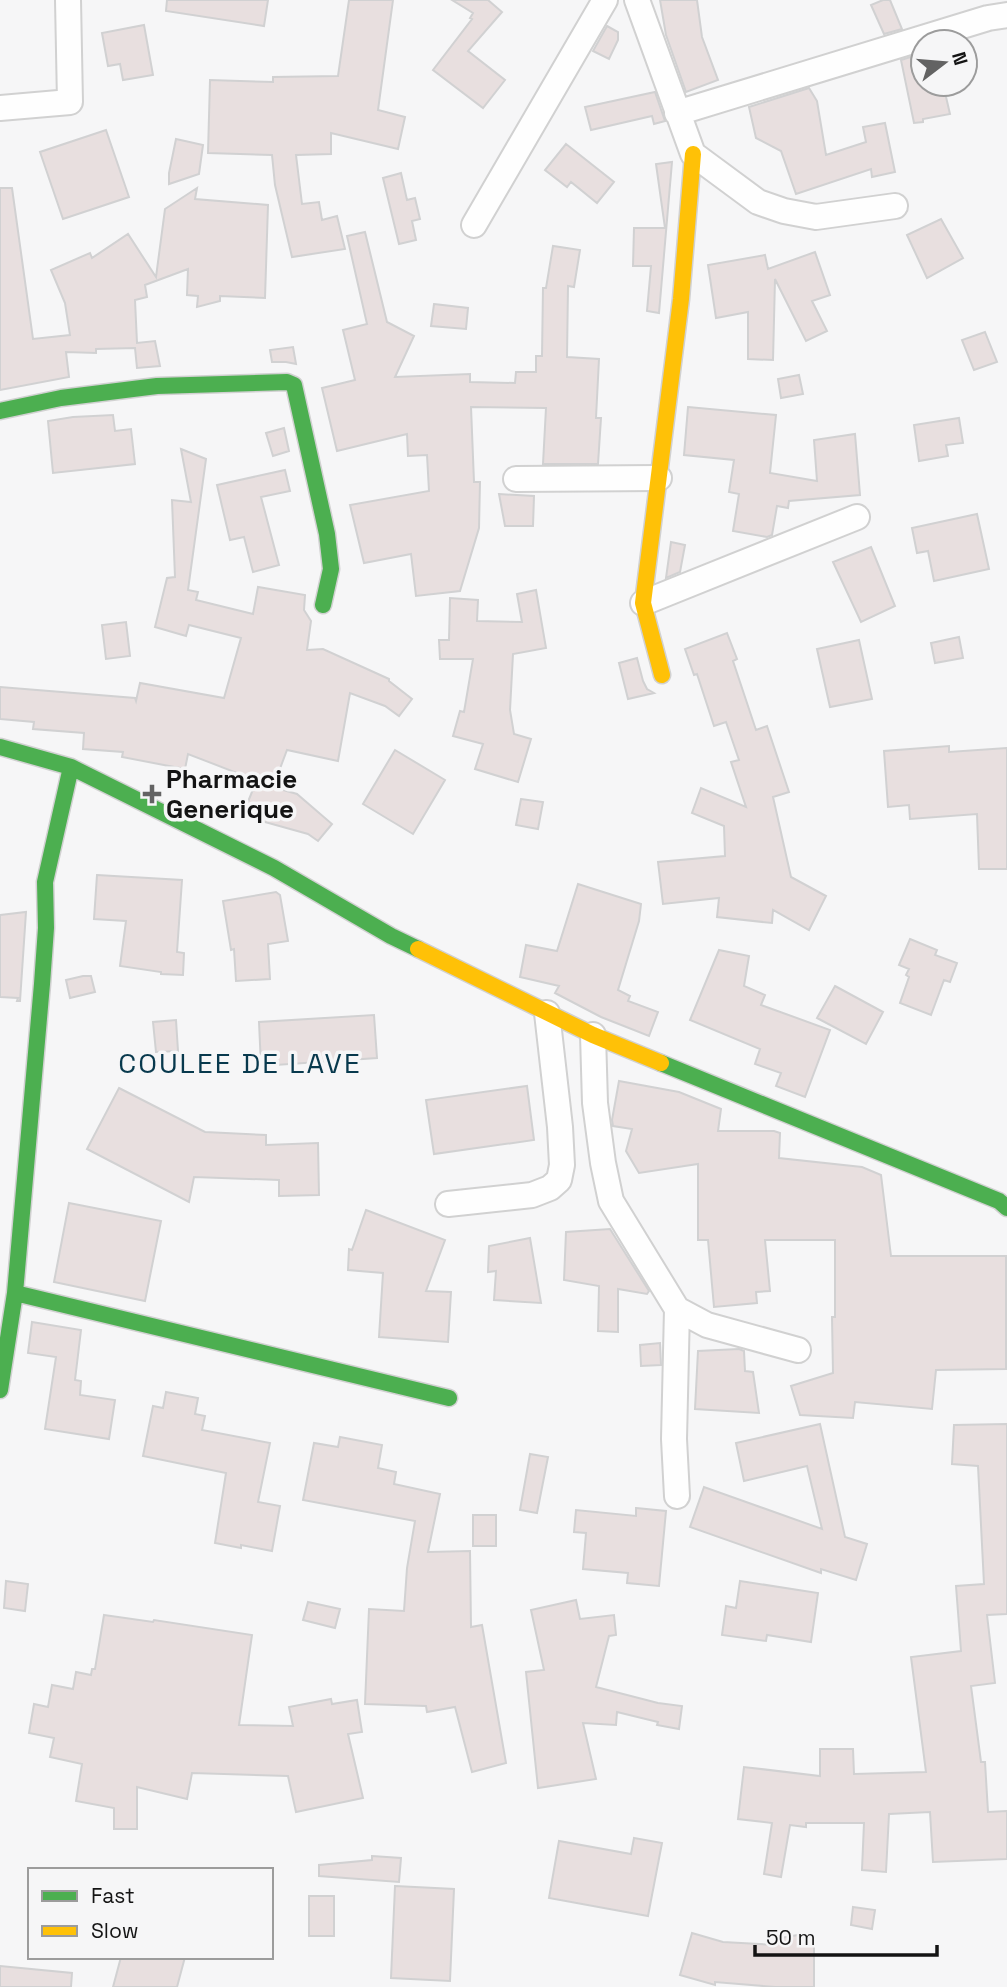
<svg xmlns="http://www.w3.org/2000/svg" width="1007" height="1987" viewBox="0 0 1007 1987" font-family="'Space Grotesk',sans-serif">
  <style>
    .building { fill: #e8dfdf; stroke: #d1d1d2; stroke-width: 2 }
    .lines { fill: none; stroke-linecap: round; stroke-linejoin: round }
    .street-casing { stroke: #d1d1d1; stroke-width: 28 }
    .fast-casing { stroke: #d1d1d1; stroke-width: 19 }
    .slow-casing { stroke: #d1d1d1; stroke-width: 19 }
    .street { stroke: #fefefe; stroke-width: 24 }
    .fast { stroke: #4caf50; stroke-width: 16 }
    .slow { stroke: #ffc107; stroke-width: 16 }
    .poi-dot { fill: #636363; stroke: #f6f6f7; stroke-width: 2.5 }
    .labels { text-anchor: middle; stroke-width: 7; stroke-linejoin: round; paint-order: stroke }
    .poi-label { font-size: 26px; font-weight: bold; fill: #141414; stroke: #f6f6f7; text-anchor: start }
    .neighbourhood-label { font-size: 28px; letter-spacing: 2px; fill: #08394d; stroke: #f6f6f7 }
  </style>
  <rect width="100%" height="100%" fill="#f6f6f7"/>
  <!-- building -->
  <path class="building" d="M167 0H268L264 26 166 11Z
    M349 0H393L378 110 405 117 398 149 331 133V154L296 155 302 204 319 202 322 220 337 216 345 249 292 257 275 185 272 155 208 153 210 80 273 82V77L338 76Z
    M452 0H488L502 12 468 51 505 80 483 108 433 70 472 19 470 18 473 13Z
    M660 0H697L702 37 718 80 686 92 666 35Z
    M883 0H890L902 29 884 34 871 5Z
    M144 25 153 75 123 80 120 64 108 66 102 33Z
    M607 26 618 32V40L609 59 593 51Z
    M923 53V84H943L950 114 923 119V122L914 123 901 60Z
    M809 88 817 101 826 155 866 142 863 127 885 123 895 172 872 177 871 169 796 194 781 151 756 138 749 107Z
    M655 92 665 121 654 124 652 116 591 130 585 107Z
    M106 130 129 197 63 219 40 152Z
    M176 139 203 145 199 174 169 184V173Z
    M566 144 614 182 597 203 571 182 567 187 545 170Z
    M672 162 659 313 647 311 651 266H633L634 228H665L656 164Z
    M401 173 407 200 415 198 420 219 412 221 416 240 399 244 383 178Z
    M0 188H12L33 339 70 335 65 303 51 270 90 253 92 258 128 234 156 277 165 209 197 188 195 199 268 205 265 298 220 296V301L197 307 198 296 187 295 188 269 145 285 147 297 135 300 137 343 155 341 160 366 137 368 135 348 96 349V353L66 352 69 377 0 390Z
    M941 219 963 258 927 278 907 235Z
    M365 232 387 322 414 336 395 377 470 374V382L515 383 516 372H536V356H542L543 288H546L553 246 580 250 574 287 568 286 567 357 599 359 596 418H601L598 464H543L546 408 471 407 474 482H480L479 528 460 591 416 596 411 554 364 563 350 505 429 491 427 455 408 456 407 434 337 451 322 388 355 380 343 330 367 324 347 236Z
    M815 252 830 295 812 301 827 331 806 341 775 279 773 360 748 359V312L716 318 708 265 765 255 768 269Z
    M434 304 468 308 466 329 431 326Z
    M985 332 997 362 974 370 962 340Z
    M293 347 296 364 286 362H272L270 350Z
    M799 375 803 394 781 398 778 379Z
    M688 407 776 415 770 473 817 481 814 440 855 434 860 495 789 501 788 508 777 506 772 535 767 537 733 531 739 494 729 492 734 460 684 455Z
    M113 415 115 431 131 429 135 464 53 473 48 421 73 417Z
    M959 418 963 443 946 445 948 456 919 461 914 425Z
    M284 428 289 451 273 456 266 433Z
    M181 449 206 459 188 590 198 592 196 600 253 614 258 587 305 595 304 610 311 621 307 650 323 649 389 679V681L412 699 399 716 385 706 350 693 338 761 287 750 273 787 297 794 332 824 318 841 308 834 254 819 243 814 254 787 248 785 250 778 188 754 185 769 122 757 123 752 83 749 84 733 33 729 34 722 0 719V687L135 698 136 701 140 683 224 698 241 638 189 625 186 636 155 627 167 578 175 577 172 500 191 502Z
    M285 470 290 491 261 497 279 565 253 572 244 537 230 540 217 485Z
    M499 494 534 496 533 526H505Z
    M977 514 989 569 934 581 928 551 917 553 912 528Z
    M671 542 685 545 680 572 666 578Z
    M871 547 895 606 861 622 833 562Z
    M536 590 546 648 513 654 510 710 514 734 531 739 518 782 475 769 483 744 453 736 460 711 464 712 473 659H440L439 640H449L450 598 478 600 477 621 522 622 517 594Z
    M126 622 130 656 106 659 102 625Z
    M727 633 737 659 733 661 756 730 767 726 789 792 773 797 791 877 826 896 809 930 773 910 772 923 717 917 719 898 663 904 658 862 725 856 724 826 692 813 701 788 746 807 731 762 739 760 726 722 714 726 697 674 694 675 685 649Z
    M959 637 963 658 935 663 931 643Z
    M859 640 872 699 830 707 817 649Z
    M637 658 643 681 647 689 654 693 628 699 619 663Z
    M949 746V752L1007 748V869H979L977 814 910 819 909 805 888 807 884 751Z
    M395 750 445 780 413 834 363 804Z
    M521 799 543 802 538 829 516 825Z
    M97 875 182 880 177 952 184 953 183 975 161 974V972L120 966 126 921 94 919Z
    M578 884 641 904 639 921 618 990 630 996 628 1001 658 1012 649 1036 601 1017 555 993 559 986 520 977 526 945 557 951Z
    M276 892 280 895 288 941 268 944 270 979 236 981 234 949 231 950 223 901Z
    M26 912 20 1001H17L18 998 0 997V915Z
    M910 939 937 950 935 955 957 963 950 982 944 980 931 1015 900 1003 909 977 906 975 909 969 899 965Z
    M719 950 749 956 744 986 765 995 761 1005 830 1030 805 1097 776 1086 781 1073 755 1064 760 1049 690 1020Z
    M83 976H91L95 992 70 998 66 980Z
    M835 986 883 1012 866 1044 817 1018Z
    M374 1015 377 1058 261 1066 259 1022Z
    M176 1020 178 1051 156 1052 153 1022Z
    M619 1081 679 1092 721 1109 718 1131H774L780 1133 779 1158 862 1167 881 1175 891 1256H1006V1369L936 1370 932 1409 855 1402 853 1418 800 1415 791 1386 833 1373 832 1317H835V1240H765L770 1291 756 1292 757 1303 714 1307 708 1240H698V1164L639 1173 626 1151 632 1129 613 1126 612 1120Z
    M527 1086 534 1140 434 1154 426 1100Z
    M119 1088 205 1132 266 1135V1145L318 1143 319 1195 279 1196V1180L194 1177 189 1202 87 1149Z
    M69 1203 161 1221 145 1301 54 1282Z
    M366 1210 445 1240 426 1291 451 1292 448 1342 379 1337 383 1273 348 1270 349 1249 352 1250Z
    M610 1229 649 1291 647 1294 618 1289V1332L598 1331 599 1286 564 1280 566 1232Z
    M530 1238 541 1303 494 1300 496 1271 488 1272 489 1246Z
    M32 1322 81 1330 75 1380 81 1381 80 1395 115 1400 109 1439 45 1429 56 1357 28 1353Z
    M660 1343 661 1365 641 1366 640 1345Z
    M739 1349 744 1351 745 1371 753 1372 759 1413 695 1409 698 1351Z
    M166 1392 198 1398 195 1414 205 1416 202 1430 270 1443 258 1502 280 1506 272 1551 241 1545V1548L215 1543 226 1473 143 1456 153 1406 163 1408Z
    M820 1424 845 1537 867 1544 856 1580 821 1569V1573L690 1527 704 1487 822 1529 807 1466 744 1481 736 1443Z
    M1007 1424V1614L987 1615 995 1683 971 1686 981 1762H985L988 1812 1007 1811V1859L933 1862 930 1812 889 1814 886 1872 862 1870 864 1823H806V1827L790 1825 781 1877 764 1874 772 1823 738 1819 744 1767 820 1776V1749H853L854 1774 926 1772 911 1657 961 1651 956 1586 984 1584 978 1466 952 1464 954 1425Z
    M340 1437 382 1445 378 1468 396 1472 394 1484 440 1494 428 1552 470 1551 471 1627 482 1625 506 1763 472 1772 455 1707 427 1712 426 1706 365 1704 369 1609 404 1611 407 1568 415 1521 303 1500 314 1443 338 1447Z
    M530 1454 548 1457 537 1513 520 1510Z
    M636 1508 666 1511 659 1586 627 1583 628 1573 583 1569 586 1533 574 1532 576 1510 636 1516Z
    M473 1515H496V1546H473Z
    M6 1581 28 1584 25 1611 4 1608Z
    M740 1581 818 1593 811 1642 767 1635 766 1641 722 1635 726 1606 736 1608Z
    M576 1600 580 1619 614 1615 616 1635 609 1636 596 1687 658 1703 682 1706 679 1729 657 1725 658 1722 617 1712 616 1725 583 1723 596 1779 538 1788 526 1672 544 1670 531 1610Z
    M308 1602 340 1609 335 1628 303 1620Z
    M104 1615 153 1622 154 1620 252 1635 239 1725 293 1726 289 1707 331 1699 332 1704 357 1700 362 1732 348 1734 363 1798 296 1812 288 1776 192 1773 187 1799 137 1787V1829H114V1808L76 1801 82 1764 50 1757 54 1738 29 1733 34 1704 48 1707 52 1685 73 1689 76 1672 91 1675 92 1669H95Z
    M634 1838 662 1843 648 1916 549 1898 559 1841 631 1854Z
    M372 1856 401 1858 399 1882 319 1876V1865L372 1860Z
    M395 1886 454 1889 450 1981 391 1978Z
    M309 1896H334V1936H309Z
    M853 1907 875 1910 872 1929 851 1925Z
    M692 1933 723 1942 775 1945V1939L798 1935 799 1938H814V1987H775L715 1982V1985L680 1975Z
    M121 1957H185L177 1987H113Z
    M0 1966 72 1973 71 1987H0Z"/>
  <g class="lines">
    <!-- street casing -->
    <g class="street-casing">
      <path id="street" d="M637 0 693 154 758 202 784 211 816 217 895 206
        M0 108 70 102 68 0
        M677 113 988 18 1007 15
        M474 225 605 0
        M516 479 659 478
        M643 603 857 517
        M593 1035 595 1103 603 1163 611 1201 677 1309 707 1325 798 1350
        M448 1204 532 1195 550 1188 559 1180 562 1165 560 1127 547 1013
        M677 1496 674 1439 677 1309"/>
    </g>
    <!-- fast casing -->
    <g class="fast-casing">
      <path id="fast" d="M0 411 61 398 157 386 287 382 294 385 327 534 331 569 323 605
        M0 747 71 767 274 868 391 936 418 949
        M661 1063 999 1201 1007 1208
        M15 1293 449 1398
        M0 1390 15 1293 42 984 46 928 45 882 71 767"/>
    </g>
    <!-- slow casing -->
    <g class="slow-casing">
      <path id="slow" d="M662 675 643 603 681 299 693 154
        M418 949 593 1035 661 1063"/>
    </g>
    <!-- street -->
    <use href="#street" class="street"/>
    <!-- fast -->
    <use href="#fast" class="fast"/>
    <!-- slow -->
    <use href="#slow" class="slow"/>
  </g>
  <!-- markers -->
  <path class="poi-dot" d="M148.5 783.5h7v7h7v7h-7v7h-7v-7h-7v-7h7z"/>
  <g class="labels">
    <!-- poi labels -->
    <g class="poi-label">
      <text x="166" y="788">Pharmacie<tspan x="166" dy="30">Generique</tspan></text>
    </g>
    <!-- neighbourhood labels -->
    <g class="neighbourhood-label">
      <text x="240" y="1073">COULEE DE LAVE</text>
    </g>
  </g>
  <!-- legend -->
  <rect x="28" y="1868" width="245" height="91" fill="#f6f6f7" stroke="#9c9c9c" stroke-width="2"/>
  <rect x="42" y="1891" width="35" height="10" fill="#4caf50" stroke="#9c9c9c" stroke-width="2"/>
  <text x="91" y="1903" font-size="21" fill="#141414">Fast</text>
  <rect x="42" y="1926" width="35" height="10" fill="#ffc107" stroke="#9c9c9c" stroke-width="2"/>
  <text x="91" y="1938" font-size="21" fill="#141414">Slow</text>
  <!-- north arrow -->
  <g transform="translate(944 63) rotate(74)"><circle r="33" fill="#f6f6f7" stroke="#9c9c9c" stroke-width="2"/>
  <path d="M0-5L12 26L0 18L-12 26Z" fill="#636363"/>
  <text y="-10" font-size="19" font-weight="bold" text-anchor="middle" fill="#141414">N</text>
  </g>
  <!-- scale -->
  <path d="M755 1945v10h182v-10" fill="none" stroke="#141414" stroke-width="3.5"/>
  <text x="766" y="1945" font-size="21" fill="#141414" stroke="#f6f6f7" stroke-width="5" paint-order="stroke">50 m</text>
</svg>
